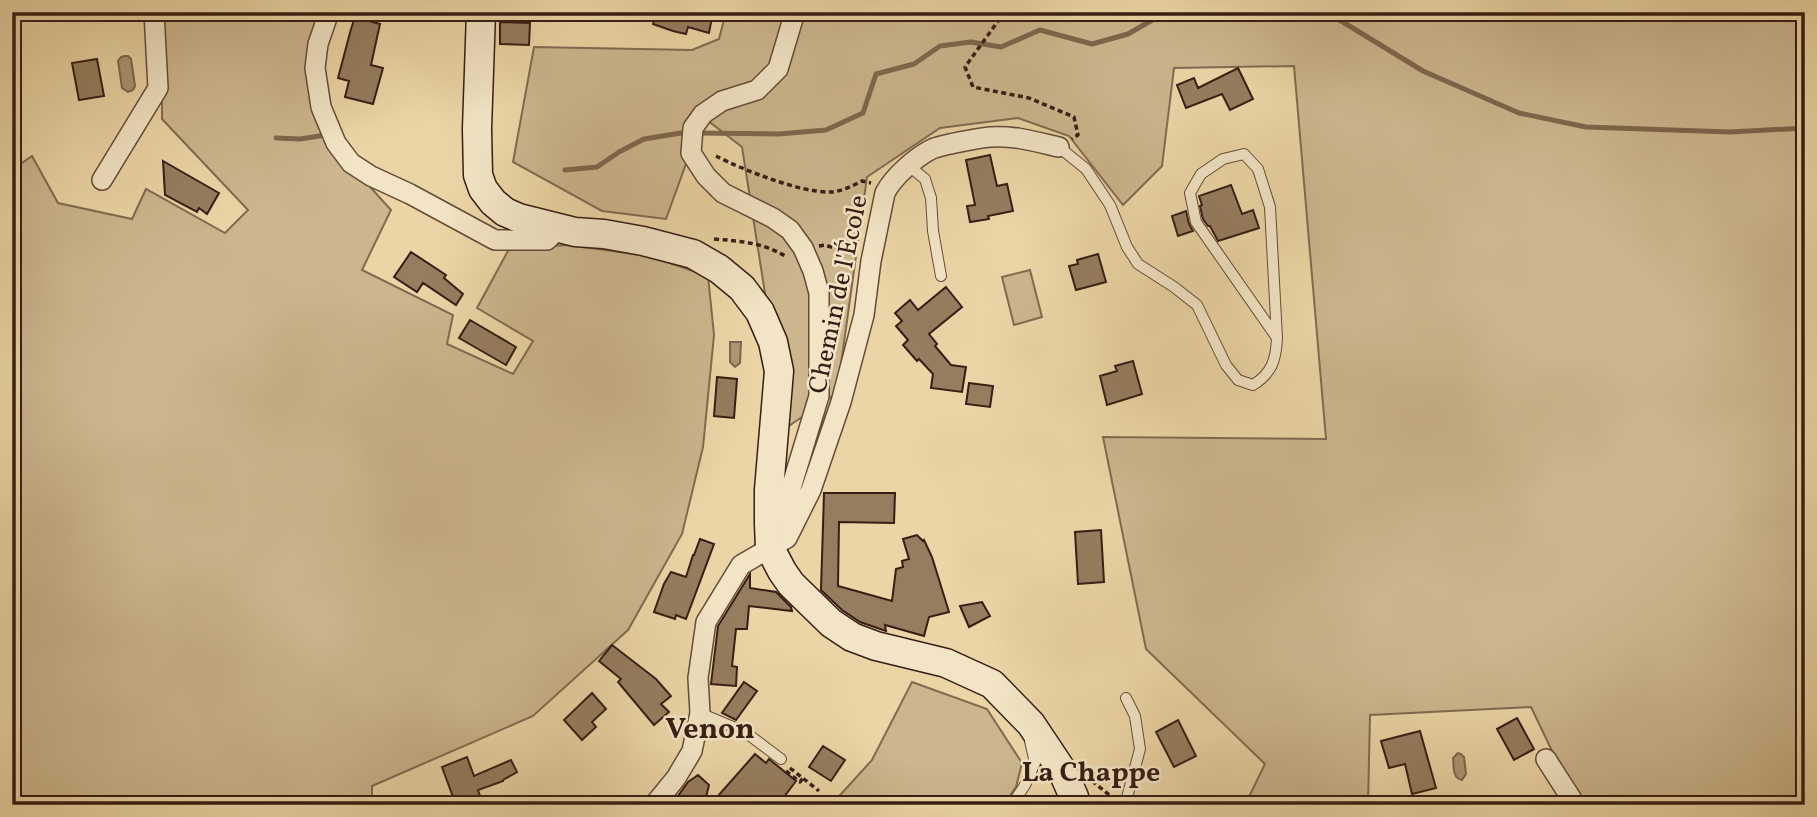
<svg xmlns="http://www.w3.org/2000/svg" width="1817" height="817" viewBox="0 0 1817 817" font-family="Vollkorn,serif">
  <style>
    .green { fill: #ccb68d; stroke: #826a50; stroke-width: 2 }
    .water { fill: #ae9674; stroke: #7e664d; stroke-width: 2 }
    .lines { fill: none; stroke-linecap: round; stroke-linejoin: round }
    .stream { stroke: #7e664d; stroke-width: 5 }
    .building { fill: #957d5f; stroke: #371d13; stroke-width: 2 }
    .lane-casing { stroke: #644b38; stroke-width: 12 }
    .street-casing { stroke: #644b38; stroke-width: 22 }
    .secondary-casing { stroke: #371d13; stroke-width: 31 }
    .path { stroke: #371d13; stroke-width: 3.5; stroke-dasharray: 5 3.5; stroke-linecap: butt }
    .lane { stroke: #f2e4c5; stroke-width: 10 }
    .street { stroke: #f2e4c5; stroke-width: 19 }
    .secondary { stroke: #f2e4c5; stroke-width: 28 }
    .labels { text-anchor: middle; stroke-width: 5; stroke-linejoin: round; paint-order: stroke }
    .street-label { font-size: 26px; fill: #371d13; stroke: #f2e4c5 }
    .neighbourhood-label { font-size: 28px; font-weight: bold; fill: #371d13; stroke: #f2e4c5 }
    .quarter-label { font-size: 30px; font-weight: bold; fill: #371d13; stroke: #f2e4c5 }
  </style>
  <rect width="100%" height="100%" fill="#ebd5a6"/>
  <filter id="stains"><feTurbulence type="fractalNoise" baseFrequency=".00286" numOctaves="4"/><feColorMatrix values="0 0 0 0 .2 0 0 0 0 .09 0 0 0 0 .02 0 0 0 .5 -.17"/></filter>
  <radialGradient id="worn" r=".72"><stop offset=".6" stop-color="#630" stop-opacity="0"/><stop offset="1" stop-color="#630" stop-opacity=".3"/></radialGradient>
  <!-- green -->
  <path class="green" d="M162 12H324L325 137 391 210 362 270 453 315 447 344 513 374 533 341 477 308 509 249 568 245 649 256 708 276 714 335 703 447 682 534 628 630 533 716 372 786V805H12V170L32 156 58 203 132 219 146 189 225 233 248 210 162 119Z
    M726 12H1805V805H1578L1531 707 1370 715 1368 805H1245L1265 764 1146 649 1103 437 1326 439 1294 66 1174 68 1162 166 1123 205 1069 136 1018 118 940 128 867 177 837 393 783 430 764 287 742 147 703 117 666 219 602 211 513 162 534 47 692 50 719 39Z
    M1030 270 1042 317 1014 325 1002 277Z
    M912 682 987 709 1022 763 1016 787 1003 805H831L872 760Z"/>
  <!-- water -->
  <path class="water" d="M124 56H128L131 59 135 86 133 90 128 92 122 88 118 61 121 57Z
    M730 342H741L740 363 735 367 730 362Z
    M1458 753 1461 754 1464 757 1466 774 1462 780C1452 778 1454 766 1453 758Z"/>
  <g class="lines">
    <!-- stream -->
    <path class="stream" d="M699 133 779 134 826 130 863 113 876 74 914 64 940 46 971 42 1001 47 1040 30 1092 44 1128 34 1161 15 1210 19 1272 16 1338 19 1423 71 1519 113 1586 127 1730 132 1805 128
      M276 138 300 139 326 135
      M565 170 597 167 619 152 644 139 681 133"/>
  </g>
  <!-- building -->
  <path class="building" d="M656 12H713L709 33 688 27 686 34 673 31 653 24Z
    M355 17 380 24 371 65 383 68 373 104 345 97 349 81 338 78 351 29Z
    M500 22 530 23 529 45 500 44Z
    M97 59 104 96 79 100 72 63Z
    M1238 68 1253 99 1230 110 1222 94 1186 108 1177 85 1194 78 1198 88Z
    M990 155 997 186 1007 184 1013 211 988 216 989 219 970 222 967 206 975 205 966 160Z
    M163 161 219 193 207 214 199 208 197 212 165 195Z
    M1231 185 1242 214 1253 210 1259 228 1218 241 1210 226H1208L1203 219 1200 206 1202 205 1199 196Z
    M1186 211 1189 224 1193 231 1178 236 1172 216Z
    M411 252 446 275 444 278 463 294 456 305 423 283 417 292 394 277Z
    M1098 254 1106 282 1076 290 1069 266 1078 264 1077 260Z
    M946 287 962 307 929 334 937 344 935 346 951 365 966 367 962 392 931 388 933 374 919 359 917 361 903 345 908 340 896 326 902 321 895 313 910 300 918 310Z
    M470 320 516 347 506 365 459 338Z
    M1133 361 1142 394 1107 405 1100 376 1117 371 1115 366Z
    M717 377 737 379 734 418 714 416Z
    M969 383 993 386 990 407 966 404Z
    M824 493H895L894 523 839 522 838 586 892 601 896 569 903 567 902 561 909 559 903 539 917 535 923 541 924 540 932 557 949 612 929 617 924 636 885 625 886 631 860 622 842 610 821 590Z
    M1101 530 1104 582 1078 584 1075 532Z
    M700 539 714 544 686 619 676 615 675 619 654 612 664 584 671 572 686 577 693 555H694Z
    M750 574V588L776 592 791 607 792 611 749 606 747 629H736L732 666 737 667 736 686 711 684 718 626Z
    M982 602 990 616 969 627 960 606Z
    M612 645 656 679 671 696 661 704 669 712 654 725 618 682 621 679 599 661Z
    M744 682 757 691 736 720 722 713Z
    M592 693 606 709 592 722 596 727 582 740 564 720Z
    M1517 718 1534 749 1514 760 1497 729Z
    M1178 720 1196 756 1174 767 1156 732Z
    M1420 731 1436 788 1412 794 1405 764 1389 768 1381 741Z
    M823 746 845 760 831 781 809 767Z
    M755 754 766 763 769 759 796 781 778 805H710Z
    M467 757 474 776 511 760 517 772 503 780V781L478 790 483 805H456L442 767Z
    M698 775 709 785 704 805H679L678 796 688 782Z"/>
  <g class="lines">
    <!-- lane casing -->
    <g class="lane-casing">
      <path id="lane" d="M1059 147 1086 169 1110 205 1127 247 1138 264 1174 287 1197 305 1226 365 1238 380 1253 385C1272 373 1276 360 1277 338L1196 222 1190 193 1201 174 1223 159 1244 154 1258 169 1270 207 1277 338
        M909 166 925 179 931 198 933 231 941 276
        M700 713 745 732 781 759
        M1012 805 1025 785 1035 763 1030 741
        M1125 805 1140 749 1135 716 1126 698"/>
    </g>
    <!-- street casing -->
    <g class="street-casing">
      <path id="street" d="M329 12 318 44 315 68 321 107 336 143 351 163 371 176 410 194 495 240H547L559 228
        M102 180 158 88 154 12
        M787 532V501L819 396V293L813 271 803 248 790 230 773 218 723 193 706 176 691 153 693 128 703 114 722 101 757 90 778 69 795 12
        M1546 759 1571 798 1573 805
        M654 805 676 778 692 751 700 713 698 678 706 622 741 565 787 538 811 490 841 402 864 315 871 261 885 193C893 177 916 157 932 149 941 145 979 138 990 137 1013 135 1037 142 1059 147"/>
    </g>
    <!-- secondary casing -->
    <g class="secondary-casing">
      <path id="secondary" d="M481 12 477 129 478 175 483 189 493 202 505 212 519 218 575 232 604 234 643 241 693 254 719 269 742 288 760 312 773 342 779 371 769 490V524L770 548 782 571 791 584 831 623 852 637 876 646 946 663 992 684 1031 724 1063 772 1074 797V805"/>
    </g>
    <!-- path -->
    <path class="path" d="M1006 12 1001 17 965 67 973 87 1029 98 1074 117 1078 135 1072 139
      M716 156C743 170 801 193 831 192 843 191 852 186 862 181L871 183
      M714 239C741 241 764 243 787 257
      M819 246 825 245 855 255
      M790 768 819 791
      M786 771 800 782 803 778
      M1092 781 1113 798"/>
    <!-- lane -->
    <use href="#lane" class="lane"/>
    <!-- street -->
    <use href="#street" class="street"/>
    <!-- secondary -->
    <use href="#secondary" class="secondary"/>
  </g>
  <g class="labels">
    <!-- street labels -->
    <g class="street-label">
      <text transform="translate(837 294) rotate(-78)" y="9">Chemin de l'École</text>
    </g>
    <!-- neighbourhood labels -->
    <g class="neighbourhood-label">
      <text x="1091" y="781">La Chappe</text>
    </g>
    <!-- quarter labels -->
    <g class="quarter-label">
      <text x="710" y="738">Venon</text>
    </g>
  </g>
  <!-- margin -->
  <rect width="1817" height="817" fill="none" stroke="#ebd5a6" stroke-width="42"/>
  <rect x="14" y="14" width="1789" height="789" fill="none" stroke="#371d13" stroke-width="3.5"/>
  <rect x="21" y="21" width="1775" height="775" fill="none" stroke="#371d13" stroke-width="2"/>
  <rect width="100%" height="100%" filter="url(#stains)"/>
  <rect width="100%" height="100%" fill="url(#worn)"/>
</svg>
